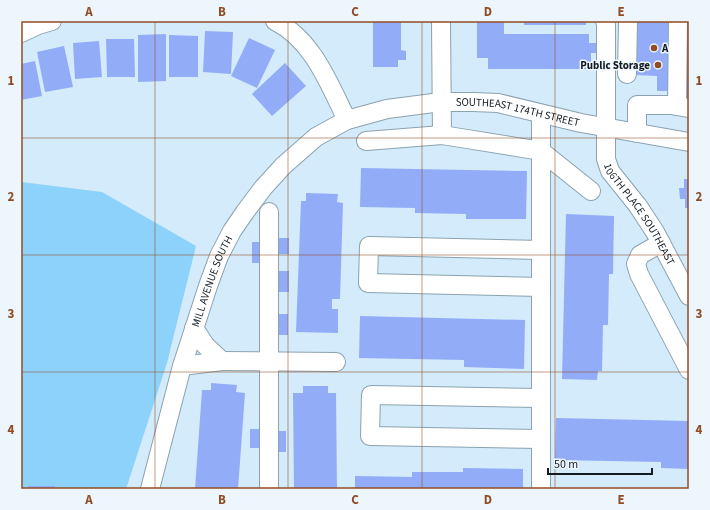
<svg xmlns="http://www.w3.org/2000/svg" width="710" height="510" viewBox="0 0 710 510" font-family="'Source Sans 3',sans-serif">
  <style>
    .green { fill: #8dd2fa }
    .building { fill: #93acf8 }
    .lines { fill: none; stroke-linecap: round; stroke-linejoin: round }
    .minor-casing { stroke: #8ba2b0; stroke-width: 20 }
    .minor { stroke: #fff; stroke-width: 18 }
    .grid { fill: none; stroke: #924c23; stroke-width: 1; stroke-opacity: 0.55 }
    .poi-dot { fill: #924c23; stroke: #ecf6fc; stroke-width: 1.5 }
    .labels { text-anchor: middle; stroke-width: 3; stroke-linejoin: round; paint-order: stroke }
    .poi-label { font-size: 11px; font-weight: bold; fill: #141c22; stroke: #ecf6fc; text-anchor: start }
    .street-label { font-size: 11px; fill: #141c22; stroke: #ecf6fc }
    .neatline { fill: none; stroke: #924c23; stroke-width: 1.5 }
    .grid-label { font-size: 13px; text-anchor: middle; font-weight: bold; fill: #924c23 }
  </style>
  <rect width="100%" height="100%" fill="#d3ebfa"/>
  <!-- green -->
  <path class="green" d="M21 182 102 192 196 246 167 363 126 489H21Z"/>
  <!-- building -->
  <path class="building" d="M373 21H401V50L406 51V60H398V67H373Z
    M477 21H504V34H589V43H597V53H591V69H488V58H477Z
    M524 21H586V25H524Z
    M636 21H672L671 91H657V76L636 75Z
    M687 21H689V99H686Z
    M205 31 233 32 231 74 203 72Z
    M166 34V81L138 82V35Z
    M169 35 198 36V77H169Z
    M249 38 275 50 257 88 231 76Z
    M106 39H134L135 77H107Z
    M99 41 102 77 75 79 73 43Z
    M64 46 73 87 45 92 37 52Z
    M35 61 42 96 21 100V64Z
    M285 63 306 86 272 116 252 94Z
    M361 168 527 171 526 219H466V214L415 213V208L360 207Z
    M684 179H689V208H685V199H680L679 188H684Z
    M306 193 338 194 337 202 343 203 340 299H332V309H338V333L296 332 301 201H306Z
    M566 214 614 216 613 274H609L608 325H603L602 371H598L597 380 562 379Z
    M278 238H289V254H278Z
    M252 242H263V263H252Z
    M277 271H289V292H277Z
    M277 314H288V335H277Z
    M360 316 525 320 524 369 464 367V360L359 358Z
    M211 383 237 385 236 392 245 393 238 489H195L202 390H211Z
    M303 386H328V393H336L337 489H294L293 393H303Z
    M556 418 689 421V469L661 468V462L555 460Z
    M250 429H260L259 448H250Z
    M276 431H286V452H276Z
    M463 468 523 469V489H355V476L412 477V472H463Z
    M28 486H55V489H28Z"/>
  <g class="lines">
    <!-- minor casing -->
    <g class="minor-casing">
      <g id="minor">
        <path d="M275 21C313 40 329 84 347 120"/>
        <path d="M441 21 442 135"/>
        <path id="s1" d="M605 21 606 24V159L610 171 638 206 655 232 689 296"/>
        <path d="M21 33 38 25 52 21"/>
        <path d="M627 74 628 21"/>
        <path d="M677 106 678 21"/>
        <path d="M541 114V489"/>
        <path d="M637 133V105H671L688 108"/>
        <path d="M366 141 442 135 541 151 591 191"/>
        <path d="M269 212V489"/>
        <path d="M661 243 640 255 636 264 639 274 689 370"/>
        <path d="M541 287 368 283 369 246 541 250"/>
        <path d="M222 361 336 362"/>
        <path d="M182 366 222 361 205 345 194 328"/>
        <path d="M540 398 371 395 370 436 540 439"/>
        <path id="s2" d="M150 489 182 366 208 286 219 256 232 231 245 212 263 188 283 166 316 137 347 120 387 109 441 102H473L498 103 581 123 689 142"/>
      </g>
    </g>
    <!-- minor -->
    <use href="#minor" class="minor"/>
  </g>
  <!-- grid -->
  <path class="grid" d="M155 21V489M288 21V489M422 21V489M555 21V489M21 138H689M21 255H689M21 372H689"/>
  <!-- markers -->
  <g class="poi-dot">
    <circle cx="654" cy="48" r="4"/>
    <circle cx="658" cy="65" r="4"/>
  </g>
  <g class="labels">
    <!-- poi labels -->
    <g class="poi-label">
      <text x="662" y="52">A</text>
      <text x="650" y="69" text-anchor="end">Public Storage</text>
    </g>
    <!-- street labels -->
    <g class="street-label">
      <text dy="4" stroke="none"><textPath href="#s2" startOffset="607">SOUTHEAST 174TH STREET</textPath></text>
      <text dy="4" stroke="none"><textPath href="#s1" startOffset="203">106TH PLACE SOUTHEAST</textPath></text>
      <text dy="4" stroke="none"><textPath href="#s2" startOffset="217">MILL AVENUE SOUTH</textPath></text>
    </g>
  </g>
  <!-- border -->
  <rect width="710" height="510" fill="none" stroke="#ecf6fc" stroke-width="44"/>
  <!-- scale -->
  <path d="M548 468v6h104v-6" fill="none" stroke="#141c22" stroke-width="2"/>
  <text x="554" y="468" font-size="12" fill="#141c22" stroke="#ecf6fc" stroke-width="3" paint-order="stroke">50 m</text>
  <rect x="22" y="22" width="666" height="466" class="neatline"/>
  <g class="grid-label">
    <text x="89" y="16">A</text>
    <text x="222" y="16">B</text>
    <text x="355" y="16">C</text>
    <text x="488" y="16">D</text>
    <text x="621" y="16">E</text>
    <text x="11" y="85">1</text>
    <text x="699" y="85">1</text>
    <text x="11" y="201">2</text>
    <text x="699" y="201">2</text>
    <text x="11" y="318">3</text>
    <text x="699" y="318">3</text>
    <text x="11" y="434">4</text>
    <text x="699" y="434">4</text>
    <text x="89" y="504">A</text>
    <text x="222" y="504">B</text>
    <text x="355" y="504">C</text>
    <text x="488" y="504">D</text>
    <text x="621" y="504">E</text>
  </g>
</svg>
